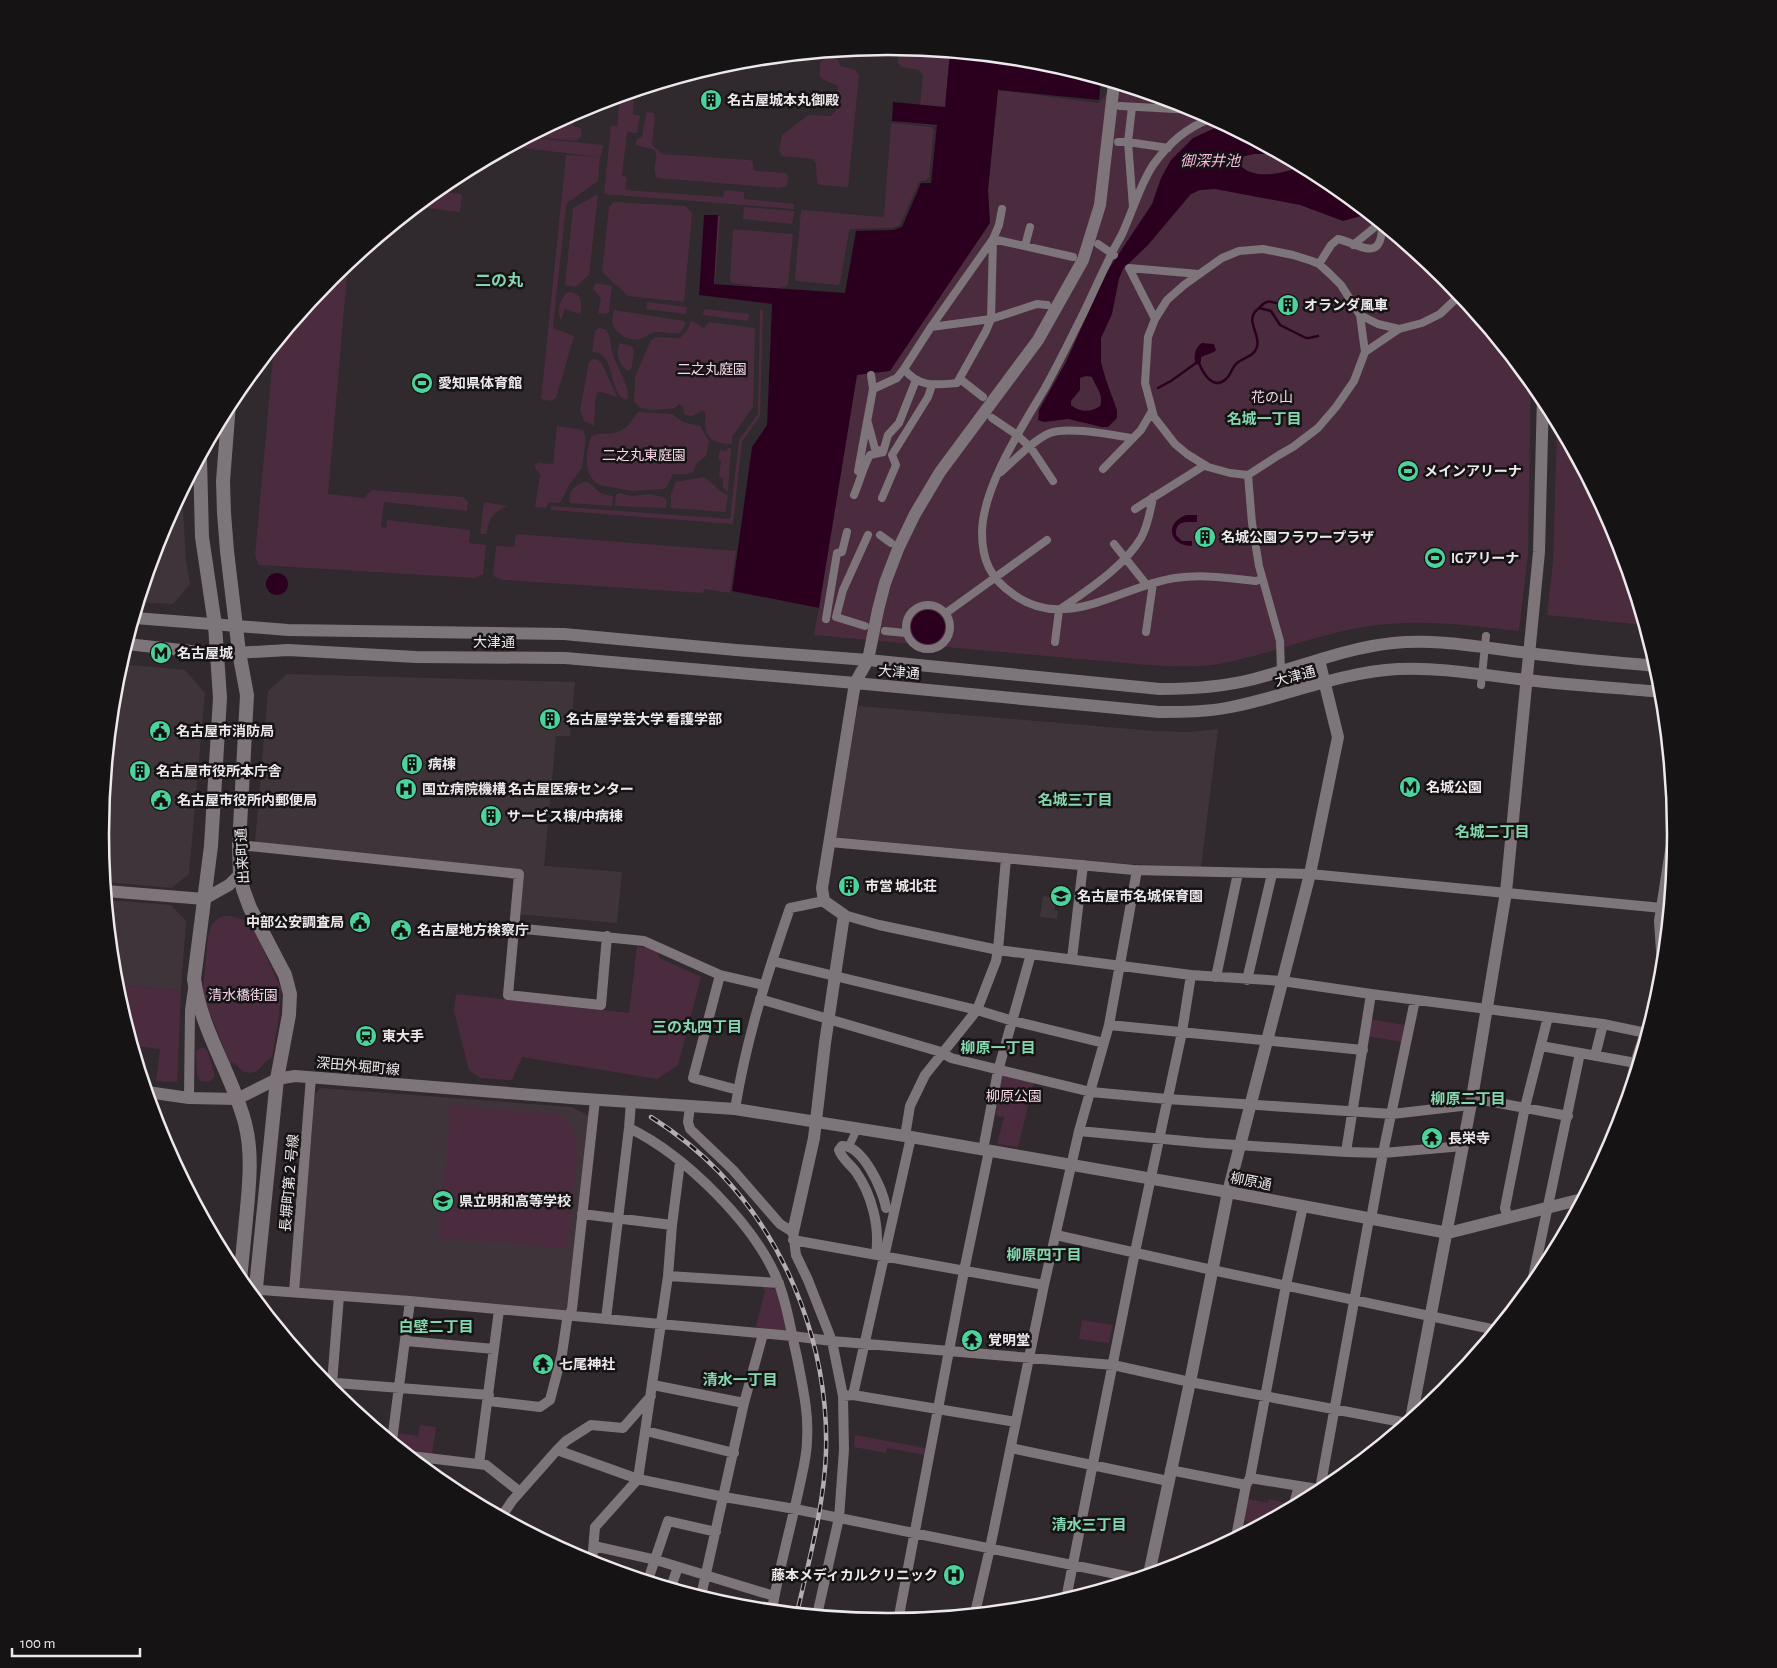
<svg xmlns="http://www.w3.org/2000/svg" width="1777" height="1668" viewBox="0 0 1777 1668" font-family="'Alegreya Sans','Noto Sans JP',sans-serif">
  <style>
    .built { fill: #40343b }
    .green { fill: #4b2c3f }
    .water { fill: #2b001f; fill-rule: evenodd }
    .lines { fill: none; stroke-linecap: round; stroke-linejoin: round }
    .stream { stroke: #2b001f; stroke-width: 2.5 }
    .pedestrian { stroke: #7d7579; stroke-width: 8 }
    .minor { stroke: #7d7579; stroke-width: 10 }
    .tertiary { stroke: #7d7579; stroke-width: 12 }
    .secondary { stroke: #7d7579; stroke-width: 14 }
    .rail-casing { stroke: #b3aeb1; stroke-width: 4.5 }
    .rail { stroke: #161315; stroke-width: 2.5; stroke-dasharray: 8; stroke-linecap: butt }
    .labels { text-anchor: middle; stroke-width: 5; stroke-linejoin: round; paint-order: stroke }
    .poi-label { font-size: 14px; font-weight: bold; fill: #ede8eb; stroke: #161315; text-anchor: start }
    .park-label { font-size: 14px; fill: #f6d5e8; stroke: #161315 }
    .street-label { font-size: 14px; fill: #ede8eb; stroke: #161315 }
    .water-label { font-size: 15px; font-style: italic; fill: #f9b8e0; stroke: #161315 }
    .neighbourhood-label { font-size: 15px; font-weight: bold; fill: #84d7ae; stroke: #161315 }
    .quarter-label { font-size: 16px; font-weight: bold; fill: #84d7ae; stroke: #161315 }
    .rim { fill: none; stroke: #ede8eb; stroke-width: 2.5 }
  </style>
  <rect width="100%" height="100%" fill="#30292d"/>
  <!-- built -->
  <path class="built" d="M182 493 186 561 190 584 173 604 140 602 161 532Z
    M121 664 185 670 205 693 189 874 171 888 106 882 101 834 116 680Z
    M287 674 575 682 570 736H556L544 866 622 872 617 923 518 914 522 870 255 843 268 691Z
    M858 706 1155 731 1190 732 1218 729 1201 867 1106 863 836 837Z
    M1043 896 1056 898 1054 910 1058 911 1057 919 1040 917Z
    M107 900 171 905 186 921 181 990 116 985Z
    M320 1088 572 1107 589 1116 568 1309 565 1312 301 1289 299 1285 315 1094Z"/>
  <!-- green -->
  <path class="green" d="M899 47 950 52 945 107 939 118 936 184 921 183H931L937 126 892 121 893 102 920 105 923 75 919 70 901 67 898 63Z
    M825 57C833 57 838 57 840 66L855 70 859 75 848 187 820 185 817 183 816 164 813 159 782 156 779 150 782 135 803 119 809 115 830 116 836 111 838 86 824 80 820 77V63Z
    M1117 84 1190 106 1326 179 1446 277 1531 381 1528 554 1519 631C1465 625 1418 618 1363 627 1315 635 1268 655 1219 664 1195 668 1171 666 1147 665L814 635 819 608 732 591 752 447 767 425 772 304 699 295 704 215 720 216 715 284 757 286 732 283 730 279 733 229 793 234 788 284 785 287 778 288H784L835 509 857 374 990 223 988 190 998 90 1098 103Z
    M620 99 634 101 633 114 640 116 637 133 627 132 622 176 627 177 625 190 723 197 724 190 744 192V199L794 204V209L604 194 611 126H617Z
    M648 112 654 113 655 118 652 145 662 154 750 160 753 162V168L755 171 786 173 788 176 787 186 780 188 657 178C651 169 659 159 655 150L636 145V142L638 138 642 137 646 114Z
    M575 113 573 126 580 128C584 135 580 140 574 141L539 137V132Z
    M893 123 931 127 934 130 929 177 926 180 919 182 900 225 891 228 851 229 849 231 840 283 838 285 796 281 795 278 801 211 803 210 882 217 884 216 891 124Z
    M534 135V138L603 145 601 157 513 147Z
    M566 155 600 157 598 181 567 203 566 207 553 326 555 329 574 336 556 398 550 401 541 399Z
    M436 191 460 194 462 195 460 212 419 207V205Z
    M598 194 589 275 575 287 565 285 573 208Z
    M614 202 685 206 692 213 684 302 628 296 602 272 609 207Z
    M744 207 794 211 792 224 743 219Z
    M348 264 328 494 364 498 372 490 463 497 468 502 467 511 384 502 381 527 386 528 387 520 470 530 469 543 486 545 483 574 475 578 259 565 255 556 273 357 270 351 332 277Z
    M596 283 612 286 609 312 606 314 598 313 601 298 593 289Z
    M570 292C582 294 583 303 580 314L565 309 561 320C556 311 560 301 566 293Z
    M647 302 687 307 686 314 646 309Z
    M704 309 749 314 748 321 703 315Z
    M614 310 684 321 686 324 680 333C672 335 665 332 657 332 650 332 645 338 639 339 630 342 617 334 613 326 611 321 613 315 614 310Z
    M760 310H763L760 416 742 442 733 524 551 510V506L730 519 739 440 758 414Z
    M691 321C697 322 699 326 704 328L709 322 755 328 753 407 732 437V444C718 444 705 441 705 423 705 417 707 416 704 411L702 410C696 415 691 419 684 413L683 407 679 404 675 408 653 410 640 408 634 401 635 377 651 340 656 337 680 338 688 329Z
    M599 328 605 329C611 335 610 343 612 351 615 366 632 387 627 400 609 395 615 360 600 354 597 352 594 352 592 352L595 331Z
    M620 343 631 346 634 350 632 367 628 371C619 366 615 352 620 343Z
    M593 359 598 360 602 363 617 397 601 392 597 393 595 404 594 426 584 421 580 411 589 362Z
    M638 412 672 414 683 422 700 426 709 441 706 456 698 462 693 472 688 474H673L666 488 663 489 633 491 600 485C582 476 586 453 591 437 599 431 605 435 614 433 625 431 632 421 638 412Z
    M557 426 583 430 586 438 582 468 570 484 560 503 549 502 546 508 535 507 540 475 535 468V465L539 463 553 464Z
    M1557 427H1560L1616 533 1644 625 1547 615 1553 562Z
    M728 448H731L728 492 723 487V478L719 477 721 461 718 460 720 450 726 451Z
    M703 477C714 481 715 491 728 495L726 512 671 508V494L676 482Z
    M584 482H588L602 494 613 496 612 506 570 503C567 492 575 485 584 482Z
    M620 493 631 496 650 494 663 497 667 501 666 508 615 506 616 495Z
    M484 502 507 506C493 513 489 517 487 534H480Z
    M516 534 736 551 730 593 704 589 703 593 503 580 493 576 496 546 514 547Z
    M226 916H231L245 920 254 929 281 989 279 1017 272 1057C260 1062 262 1076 244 1072L234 1063 230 1064 205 1000 203 988 208 936 212 924 221 917Z
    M637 946 656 950 660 958 701 977 678 1065 657 1079 522 1057 512 1080 480 1078 469 1070 454 1011 456 994 629 1013Z
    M116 985 181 990 177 1082 156 1081 160 1049 134 1046Z
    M1369 1019 1404 1025 1402 1042 1366 1036Z
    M201 1048H205L208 1052 215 1076 209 1082 200 1081 197 1075 196 1051Z
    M1001 1075 1034 1082 1018 1147 997 1144 1004 1117 996 1116Z
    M451 1104 564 1115 576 1135 577 1156 567 1248 438 1238Z
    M763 1287 775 1289 779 1292 787 1329 785 1331 754 1329 756 1326 765 1291Z
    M1082 1320 1113 1325 1109 1343 1079 1339Z
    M420 1425 436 1427 432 1454 403 1450 397 1445 399 1433 418 1436Z
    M855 1435 925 1448 924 1455 887 1448 886 1453 854 1447Z
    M1248 1499 1268 1503 1269 1499 1286 1503 1284 1512 1261 1524 1244 1521Z"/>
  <!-- water -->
  <path class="water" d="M950 52 1042 61 1101 79 1099 100 998 90 988 190 990 223 890 371 857 375 819 608 732 591 752 447 767 425 772 304 699 295 704 215H718L714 284 845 293 856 231 893 230 902 227 921 183H931L937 125 892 121 893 102 945 107Z
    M1226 125 1280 154H1254L1241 157 1238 162C1248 179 1275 175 1291 170L1294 164 1292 161 1326 179 1364 210 1361 216 1343 221 1300 205 1215 189 1200 190 1191 194 1148 245 1123 269 1119 279 1112 314 1101 338V362L1106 380 1117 410V418L1108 427H1102L1068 419 1044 422 1038 420 1039 410 1066 362 1106 273 1152 204 1161 178 1171 160 1193 138 1215 128ZM1086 376 1092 377C1096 388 1104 394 1100 406 1091 413 1079 412 1071 405V401L1080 390V378Z
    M1202 343 1214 344 1216 350 1214 352 1201 357V362L1196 364C1193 357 1195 347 1202 343Z
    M1186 515H1197V522C1186 522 1175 520 1176 535L1182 541H1192V546C1169 546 1164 523 1186 515Z
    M266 584a11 11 0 1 1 22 0a11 11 0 1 1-22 0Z
    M911 627a17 17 0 1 1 34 0a17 17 0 1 1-34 0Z"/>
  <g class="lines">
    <!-- stream -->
    <path class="stream" d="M1260 307C1265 302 1268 300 1276 303
      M1158 388 1171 381 1196 363H1199C1203 373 1213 391 1226 379 1231 375 1232 367 1237 363 1244 357 1254 357 1257 347 1261 333 1243 320 1259 308L1271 311 1280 325 1306 338H1309L1318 336"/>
    <!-- pedestrian -->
    <path class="pedestrian" d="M1120 106 1193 110 1201 113 1209 120
      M1132 107 1128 142 1133 207
      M1212 118C1186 128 1170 142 1153 165 1140 185 1133 210 1123 232 1120 239 1115 246 1112 253 1102 273 1093 293 1084 312 1071 338 1059 363 1045 388 1022 427 983 486 982 532 982 560 990 578 1013 594 1066 633 1121 586 1175 578 1202 574 1230 578 1256 581L1262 579
      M1118 142H1128L1168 148
      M1002 209 999 225 993 239 1073 257
      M993 240 991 319 1037 304 1047 305
      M1098 244 1114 255
      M1353 245 1380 223
      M1025 246 1030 227
      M1263 249 1293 255 1312 261 1319 264 1330 274 1341 285 1360 315 1365 352 1354 381 1336 407 1318 428 1293 447 1279 455 1248 475 1230 473 1208 467 1187 454 1175 444 1154 417 1145 383 1148 337 1155 319 1167 300 1184 285 1222 258 1239 251Z
      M1319 264 1331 245 1338 239C1360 244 1382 264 1382 225
      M1360 315 1378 324 1399 329
      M1155 319 1129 268 1199 274
      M931 327 904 369C919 388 936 385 957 383L986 331 991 319 931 327 993 239
      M1365 352 1399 329 1422 323 1440 314 1460 295
      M871 375 873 389 897 378 904 369
      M960 379 983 397
      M992 418 1017 435 1031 448 1053 481
      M868 423 875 449 883 452
      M1103 469 1141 430 1152 411
      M858 471 873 389
      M1001 472C1013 461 1036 438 1050 433 1068 426 1112 435 1132 438
      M1248 475 1252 523 1259 566 1280 641 1281 671
      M854 495C860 481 863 467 870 455L883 452 888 435 899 423 916 380
      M882 498 896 465 892 455 928 397 932 385
      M1135 509 1205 465
      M880 535 891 543
      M1114 544 1146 584
      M906 627a22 22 0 1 1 44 0a22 22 0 1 1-44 0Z
      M946 613 1047 540
      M826 619 837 553 842 552 847 532
      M865 626 836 617 843 590 868 535
      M885 631 906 633
      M1146 632 1153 583
      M1055 642 1059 610C1086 591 1124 567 1141 538 1147 528 1151 508 1153 497
      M1481 685 1486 636
      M849 1146 857 1129"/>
    <!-- minor -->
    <path class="minor" d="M830 842 1134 870 1310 874 1662 908
      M239 845 519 874 508 995 601 1005 607 936
      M844 915 879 925 998 950 1191 975 1282 981 1371 994 1603 1024 1646 1033
      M515 928 644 941 720 975 763 985
      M1072 959 1083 865
      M772 961 977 1010 1013 1021 1104 1043
      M720 975 693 1078 738 1090
      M1216 977 1238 873
      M1247 980 1272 874
      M760 999 941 1052 951 1058 1091 1092 1167 1099 1392 1114 1470 1105
      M1109 1025 1363 1050
      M1541 1046 1636 1063
      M1595 1056 1603 1024
      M189 1098 190 1010 193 989
      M1472 1098 1568 1116
      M690 1106 688 1122 690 1129 733 1170 780 1224 793 1232 796 1255 808 1280 832 1341 843 1396 844 1450 839 1518 817 1615
      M735 1109C746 1040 767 974 790 908L824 901
      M629 1128C685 1155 757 1226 779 1284 788 1307 791 1333 797 1357 802 1384 809 1412 807 1440 807 1455 803 1470 800 1484 791 1527 779 1568 772 1610
      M1079 1131 1206 1143 1346 1152 1383 1153 1463 1146
      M905 1136 910 1106 925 1075 977 1010 996 961 998 950 1006 858
      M983 1150 998 1071 1031 954
      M1346 1152 1371 994
      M582 1214 672 1225
      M1508 1218 1505 1208 1525 1107 1548 1017
      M1371 1219 1383 1153 1415 1000
      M1056 1235 1212 1270 1496 1330
      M793 1240 1044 1285
      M876 1254C880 1227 872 1195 856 1172 850 1164 842 1159 839 1150L842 1146C863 1145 883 1190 886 1208
      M668 1276 779 1283
      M1531 1287 1580 1053
      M248 1289 410 1301 792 1336 832 1341 1113 1365 1190 1382 1407 1423
      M294 1292 311 1077
      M606 1319 629 1128 631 1102
      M406 1341 494 1349
      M324 1382 489 1395
      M332 1383 339 1296
      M653 1385 744 1403
      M853 1395 1016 1422
      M843 1396 853 1395 911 1137
      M488 1401 540 1407 550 1400 562 1354 567 1320 572 1309 595 1100
      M646 1431 734 1453
      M392 1441 410 1301
      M1011 1448 1168 1481
      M557 1450 638 1479 724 1497 795 1509 1136 1578
      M411 1456 486 1465 520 1492
      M479 1464 499 1310
      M1170 1470 1246 1485
      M1250 1478 1324 1490
      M1320 1489 1369 1219
      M1293 1507 1299 1486
      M502 1516 512 1501 557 1450 566 1441 591 1425 623 1428 651 1396
      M1236 1537 1246 1485 1250 1478 1286 1285 1303 1206
      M594 1546 656 1560 774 1596
      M592 1563 595 1527 638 1479 668 1276 672 1225 680 1162
      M648 1580 668 1521 716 1532
      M671 1587 678 1567
      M701 1596 744 1403 763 1334
      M1066 1599 1135 1252 1182 1032 1191 975
      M975 1613 990 1548 1044 1285 1079 1131 1109 1025 1137 870
      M898 1621 964 1271 989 1151"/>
    <!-- tertiary -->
    <path class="tertiary" d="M135 618 288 630 564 634 736 650 868 660 1160 689C1192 689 1223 687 1254 679 1301 667 1345 648 1393 643 1438 638 1484 648 1529 653 1571 659 1614 662 1657 666
      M127 644 217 654 288 650 416 657 565 658 855 683 1159 712C1183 712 1208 712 1231 707 1287 696 1341 672 1398 669 1441 667 1483 675 1526 680 1571 685 1617 688 1662 692
      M106 891 204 899 229 885 240 874
      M1663 966 1660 921 1675 825
      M1631 1086 1636 1063 1661 987
      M147 1092 189 1098 237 1099 277 1079 295 1076 571 1098 735 1109 911 1137 1228 1192 1448 1233 1582 1199
      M793 1232 814 1138 825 1043 844 915 824 901 822 888 855 683 868 660 878 610 885 583 898 549 915 514 940 472 1038 340 1083 260 1100 205 1114 83
      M1411 1419 1472 1098 1506 892 1539 552 1543 396
      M1149 1574 1190 1382 1228 1192 1310 874 1338 737 1319 660"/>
    <!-- secondary -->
    <path class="secondary" d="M229 404 223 481 224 513 227 551 239 652 247 695 239 845 240 874 243 889 250 908 285 975 290 994 289 1015 277 1079 255 1297
      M200 459 202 537 215 625 220 698 211 846 194 979C201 1031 232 1074 245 1123 253 1154 249 1187 246 1219 244 1239 242 1259 240 1280"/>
    <!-- rail casing -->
    <g class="rail-casing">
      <path id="rail" d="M651 1117C676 1133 699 1151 719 1172 790 1245 829 1351 826 1452 824 1507 809 1560 797 1613"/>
    </g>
    <!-- rail -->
    <use href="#rail" class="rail"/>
  </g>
  <!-- icons -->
  <defs>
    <g id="building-disc" transform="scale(1.125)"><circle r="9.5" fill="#4cd39b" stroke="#161315"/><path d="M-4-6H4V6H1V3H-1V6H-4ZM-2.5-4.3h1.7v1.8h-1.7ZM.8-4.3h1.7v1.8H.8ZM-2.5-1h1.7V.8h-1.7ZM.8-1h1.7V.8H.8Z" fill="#111"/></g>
    <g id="stadium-disc" transform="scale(1.125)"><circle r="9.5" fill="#4cd39b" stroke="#161315"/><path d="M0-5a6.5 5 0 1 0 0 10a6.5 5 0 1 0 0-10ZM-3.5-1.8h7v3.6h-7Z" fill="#111"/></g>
    <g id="metro-disc" transform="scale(1.125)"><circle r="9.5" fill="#4cd39b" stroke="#161315"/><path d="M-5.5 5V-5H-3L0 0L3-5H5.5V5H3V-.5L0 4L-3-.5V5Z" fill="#111"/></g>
    <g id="civic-disc" transform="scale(1.125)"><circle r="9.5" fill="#4cd39b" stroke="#161315"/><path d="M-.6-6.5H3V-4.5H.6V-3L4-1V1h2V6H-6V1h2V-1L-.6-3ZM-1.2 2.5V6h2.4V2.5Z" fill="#111"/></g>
    <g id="hospital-disc" transform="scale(1.125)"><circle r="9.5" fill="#4cd39b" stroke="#161315"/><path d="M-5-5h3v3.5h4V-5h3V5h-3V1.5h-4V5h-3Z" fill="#111"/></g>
    <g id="school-disc" transform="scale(1.125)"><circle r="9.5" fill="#4cd39b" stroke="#161315"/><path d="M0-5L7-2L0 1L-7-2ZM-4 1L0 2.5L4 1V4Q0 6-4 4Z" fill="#111"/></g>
    <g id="station-disc" transform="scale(1.125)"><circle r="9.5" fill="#4cd39b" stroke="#161315"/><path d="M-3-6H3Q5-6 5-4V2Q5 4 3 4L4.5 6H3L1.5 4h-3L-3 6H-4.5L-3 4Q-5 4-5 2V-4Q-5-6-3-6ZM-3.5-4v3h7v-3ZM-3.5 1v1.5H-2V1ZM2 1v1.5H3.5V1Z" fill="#111"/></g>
    <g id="temple-disc" transform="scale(1.125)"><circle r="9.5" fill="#4cd39b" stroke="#161315"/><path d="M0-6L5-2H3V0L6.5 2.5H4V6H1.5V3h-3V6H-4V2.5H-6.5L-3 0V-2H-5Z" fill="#111"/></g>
  </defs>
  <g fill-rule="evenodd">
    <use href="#building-disc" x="711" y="100"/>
    <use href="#building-disc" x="1288" y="305"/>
    <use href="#stadium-disc" x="422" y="383"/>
    <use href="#stadium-disc" x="1408" y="471"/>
    <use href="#building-disc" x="1205" y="537"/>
    <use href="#stadium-disc" x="1435" y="558"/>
    <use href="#metro-disc" x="161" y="653"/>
    <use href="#building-disc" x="550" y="719"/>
    <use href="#civic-disc" x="160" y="731"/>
    <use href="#building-disc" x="412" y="764"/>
    <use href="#building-disc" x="140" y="771"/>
    <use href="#metro-disc" x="1410" y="787"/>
    <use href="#hospital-disc" x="406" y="789"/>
    <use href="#civic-disc" x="161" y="800"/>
    <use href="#building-disc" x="491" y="816"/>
    <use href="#building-disc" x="849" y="886"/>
    <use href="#school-disc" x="1061" y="896"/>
    <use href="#civic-disc" x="360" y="922"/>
    <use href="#civic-disc" x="401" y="930"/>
    <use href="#station-disc" x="366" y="1036"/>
    <use href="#temple-disc" x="1432" y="1138"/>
    <use href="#school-disc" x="443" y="1201"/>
    <use href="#temple-disc" x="972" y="1340"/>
    <use href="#temple-disc" x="543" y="1364"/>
    <use href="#hospital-disc" x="954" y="1575"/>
  </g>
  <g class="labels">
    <!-- poi labels -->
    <g class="poi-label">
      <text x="727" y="105">名古屋城本丸御殿</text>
      <text x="1304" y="310">オランダ風車</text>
      <text x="438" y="388">愛知県体育館</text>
      <text x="1424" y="476">メインアリーナ</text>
      <text x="1221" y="542">名城公園フラワープラザ</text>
      <text x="1451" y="563">IGアリーナ</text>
      <text x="177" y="658">名古屋城</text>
      <text x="566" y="724">名古屋学芸大学 看護学部</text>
      <text x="176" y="736">名古屋市消防局</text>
      <text x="428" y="769">病棟</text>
      <text x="156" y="776">名古屋市役所本庁舎</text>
      <text x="1426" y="792">名城公園</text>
      <text x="422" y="794">国立病院機構 名古屋医療センター</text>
      <text x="177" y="805">名古屋市役所内郵便局</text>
      <text x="507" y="821">サービス棟/中病棟</text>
      <text x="865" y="891">市営 城北荘</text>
      <text x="1077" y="901">名古屋市名城保育園</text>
      <text x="344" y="927" text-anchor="end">中部公安調査局</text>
      <text x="417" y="935">名古屋地方検察庁</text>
      <text x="382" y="1041">東大手</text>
      <text x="1448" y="1143">長栄寺</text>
      <text x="459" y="1206">県立明和高等学校</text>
      <text x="988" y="1345">覚明堂</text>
      <text x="559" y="1369">七尾神社</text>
      <text x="938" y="1580" text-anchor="end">藤本メディカルクリニック</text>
    </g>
    <!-- park labels -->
    <g class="park-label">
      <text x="712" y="374">二之丸庭園</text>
      <text x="1272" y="402">花の山</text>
      <text x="644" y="460">二之丸東庭園</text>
      <text x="243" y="1000">清水橋街園</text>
      <text x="1014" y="1101">柳原公園</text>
    </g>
    <!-- street labels -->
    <g class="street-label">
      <text x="494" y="647">大津通</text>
      <text transform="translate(899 672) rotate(5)" y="5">大津通</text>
      <text transform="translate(1295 676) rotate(-15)" y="5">大津通</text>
      <text transform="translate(242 856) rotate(-93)" y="5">出来町通</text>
      <text transform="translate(358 1066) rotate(5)" y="5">深田外堀町線</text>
      <text transform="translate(1251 1181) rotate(11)" y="5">柳原通</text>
      <text transform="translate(289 1183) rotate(-85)" y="5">長塀町第２号線</text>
    </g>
    <!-- water labels -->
    <g class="water-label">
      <text x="1210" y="166">御深井池</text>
    </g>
    <!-- neighbourhood labels -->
    <g class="neighbourhood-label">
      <text x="1264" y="424">名城一丁目</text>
      <text x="1075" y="805">名城三丁目</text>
      <text x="1492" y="837">名城二丁目</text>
      <text x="697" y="1032">三の丸四丁目</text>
      <text x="998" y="1053">柳原一丁目</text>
      <text x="1468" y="1104">柳原二丁目</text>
      <text x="1044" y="1260">柳原四丁目</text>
      <text x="436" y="1332">白壁二丁目</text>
      <text x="740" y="1385">清水一丁目</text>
      <text x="1089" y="1530">清水三丁目</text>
    </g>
    <!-- quarter labels -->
    <g class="quarter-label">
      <text x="499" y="286">二の丸</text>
    </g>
  </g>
  <!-- crop -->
  <path d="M0 0H1777V1668H0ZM109 834a779 779 0 1 1 1558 0a779 779 0 1 1-1558 0Z" fill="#161315" fill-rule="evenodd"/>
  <path class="rim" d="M109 834a779 779 0 1 1 1558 0a779 779 0 1 1-1558 0Z"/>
  <!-- scale -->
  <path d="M12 1648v8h128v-8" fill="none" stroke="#ede8eb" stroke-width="2.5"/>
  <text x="20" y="1648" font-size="15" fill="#ede8eb" stroke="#161315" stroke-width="4" paint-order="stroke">100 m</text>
</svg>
